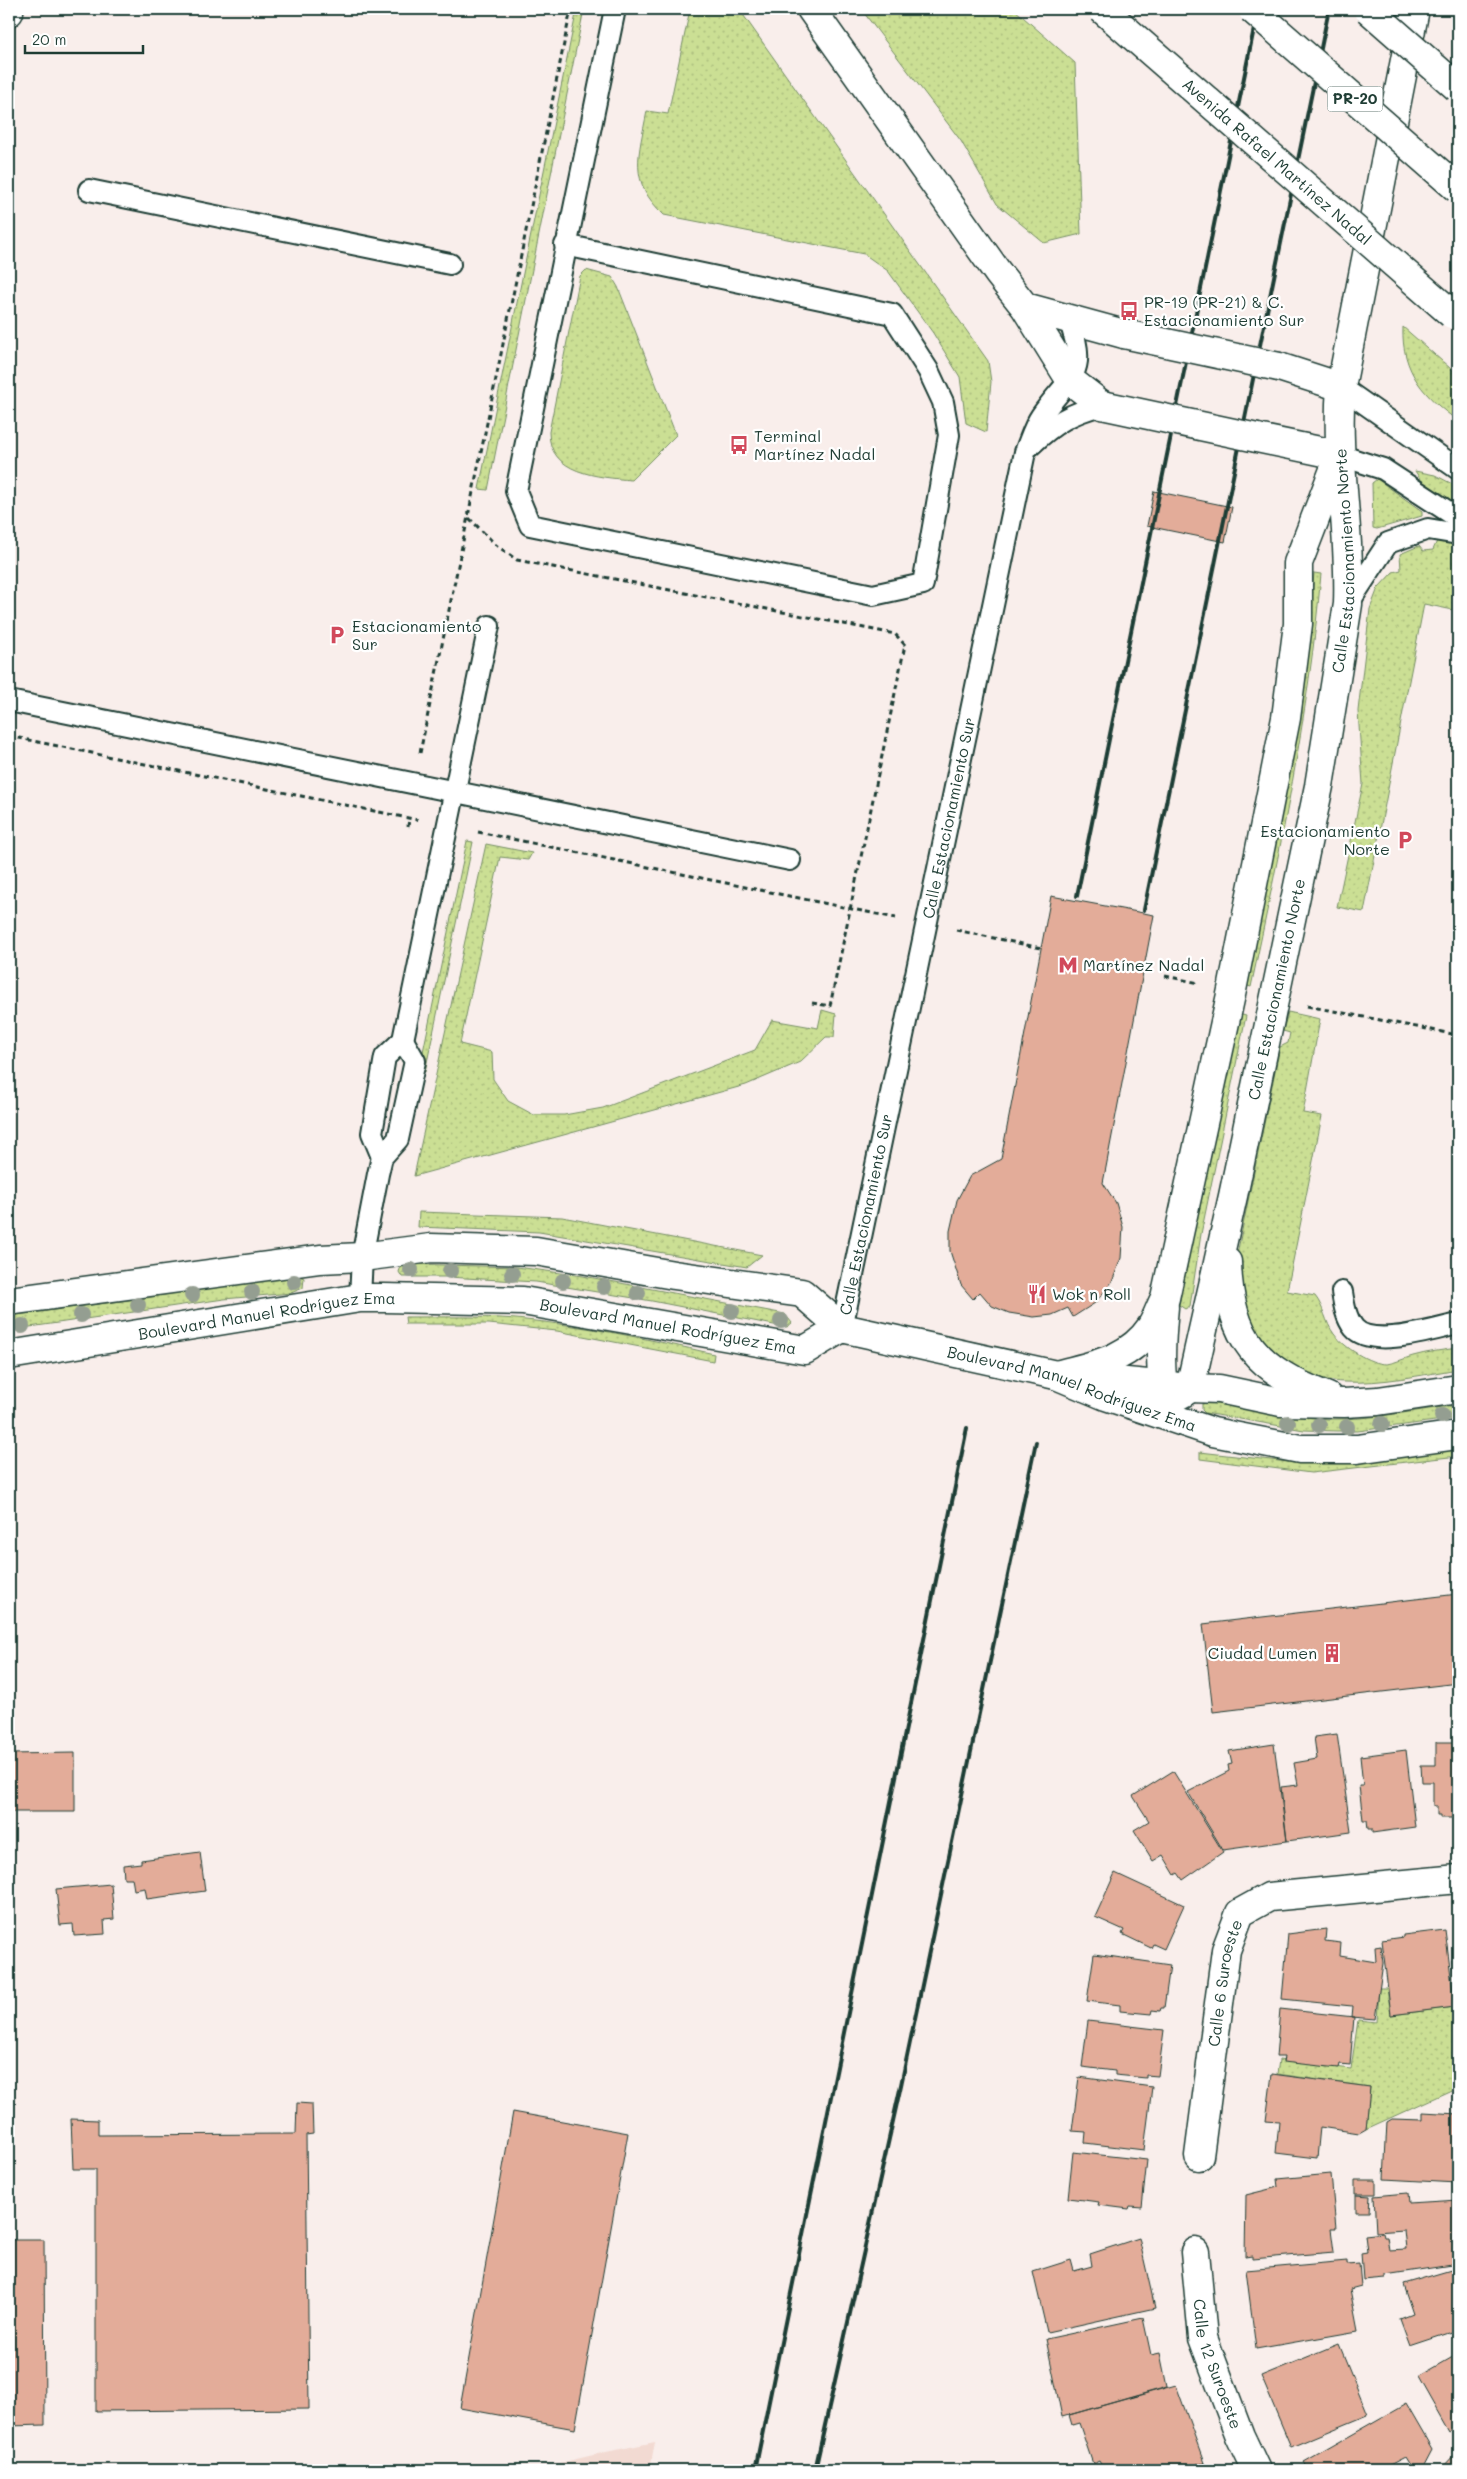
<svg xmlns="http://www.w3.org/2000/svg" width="1467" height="2479" viewBox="0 0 1467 2479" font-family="Mali,sans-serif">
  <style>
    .built { fill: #f2dad2 }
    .grass { fill: url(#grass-dots); stroke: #758e64 }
    .building { fill: #e3ac99; stroke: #1f3d34 }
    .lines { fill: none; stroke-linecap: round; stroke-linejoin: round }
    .lane-casing { stroke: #1f3d34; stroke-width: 24 }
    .street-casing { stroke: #1f3d34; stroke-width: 31 }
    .secondary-casing { stroke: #1f3d34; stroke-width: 31 }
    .path { stroke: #1f3d34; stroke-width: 3; stroke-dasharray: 5 4; stroke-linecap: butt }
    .lane { stroke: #fff; stroke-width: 20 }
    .street { stroke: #fff; stroke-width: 28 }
    .secondary { stroke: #fff; stroke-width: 28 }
    .rail { stroke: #1f3d34; stroke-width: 4 }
    .secondary-bridge-casing { stroke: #1f3d34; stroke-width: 31; stroke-linecap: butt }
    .primary-bridge-casing { stroke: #1f3d34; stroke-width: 31; stroke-linecap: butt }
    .highway-bridge-casing { stroke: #1f3d34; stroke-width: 31; stroke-linecap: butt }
    .secondary-bridge { stroke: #fff; stroke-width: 28 }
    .primary-bridge { stroke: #fff; stroke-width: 28 }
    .highway-bridge { stroke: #fff; stroke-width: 28 }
    .tree { fill: #949e91 }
    .labels { text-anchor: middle; stroke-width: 4.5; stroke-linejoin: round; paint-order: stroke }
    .shield { fill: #fff; stroke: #627771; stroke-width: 1 }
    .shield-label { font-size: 15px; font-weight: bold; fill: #1f3d34 }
    .street-label { font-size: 16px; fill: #1f3d34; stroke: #fff }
    .poi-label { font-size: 16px; fill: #1f3d34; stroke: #fff; text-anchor: start }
  </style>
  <defs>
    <pattern id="grass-dots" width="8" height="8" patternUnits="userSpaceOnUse" patternTransform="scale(1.25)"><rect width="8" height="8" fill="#cbdf94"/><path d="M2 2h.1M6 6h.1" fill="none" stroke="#aec080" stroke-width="1.8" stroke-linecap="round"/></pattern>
  </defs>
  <rect width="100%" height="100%" fill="#f9eeeb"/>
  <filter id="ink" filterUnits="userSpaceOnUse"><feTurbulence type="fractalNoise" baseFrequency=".02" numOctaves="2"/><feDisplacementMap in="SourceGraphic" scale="10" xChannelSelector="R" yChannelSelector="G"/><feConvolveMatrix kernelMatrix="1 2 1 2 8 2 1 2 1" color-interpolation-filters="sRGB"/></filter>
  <g filter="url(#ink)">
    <!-- built -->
    <path class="built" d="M655 2442 650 2470H530L606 2452Z"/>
    <!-- grass -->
    <path class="grass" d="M577 9H584L488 490 479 489Z
      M690 9H739L988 361 991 382 986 432 966 423 960 377 933 333 888 271 864 254 664 215C627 180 639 155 647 111L668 114Z
      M861 9H1014L1075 63 1081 234 1044 243 997 204 961 141Z
      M586 270 612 277 618 287 676 435 631 480C598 477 549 474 549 432L580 276Z
      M1403 327 1458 375V421C1425 397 1401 372 1403 327Z
      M1415 471 1435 475 1458 487V507L1421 480Z
      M1377 479 1422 511V516L1377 529 1373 528 1372 483Z
      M1437 541 1458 543V611L1424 604 1364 912 1337 907 1363 784 1358 711 1370 609 1378 588 1393 572 1401 570 1400 554 1419 546 1423 551 1433 550Z
      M1314 573 1321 574C1309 714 1280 850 1251 987L1245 985 1310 620Z
      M467 841 473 842 425 1072 419 1071Z
      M486 844 532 853 528 860 500 857 460 1044 492 1052 493 1079 508 1101 534 1115H564L603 1108 755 1050 772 1020 818 1028 822 1010 836 1014 834 1037H826L800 1062 746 1085 414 1176Z
      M1288 1012 1320 1019 1303 1113 1322 1116 1287 1291 1315 1296C1324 1307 1325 1322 1334 1334 1344 1347 1369 1364 1387 1364 1395 1363 1405 1358 1413 1356 1427 1352 1443 1350 1458 1348V1369C1421 1375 1382 1384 1344 1382 1330 1382 1313 1376 1300 1369 1256 1346 1241 1311 1235 1264L1280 1047 1288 1043 1290 1033 1283 1031Z
      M1238 1014 1246 1016 1201 1234 1190 1306 1185 1309 1179 1305Z
      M419 1212 562 1217 762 1255 747 1267 539 1232 418 1227Z
      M406 1264 517 1267 583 1276 785 1314 792 1323 787 1327 779 1326 652 1301 536 1282 447 1277H402L399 1272 401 1266Z
      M295 1274 304 1278 303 1288 291 1293 224 1299 9 1330V1316L151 1297Z
      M405 1317C442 1317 479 1316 516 1319 583 1325 649 1339 714 1354L713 1361 557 1331 489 1324H406Z
      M1207 1403C1248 1406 1287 1417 1328 1419 1372 1420 1416 1410 1458 1405V1418L1358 1431H1336L1304 1430 1205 1413 1202 1410V1404Z
      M1458 1446V1456L1311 1473 1200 1459V1452L1297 1463 1327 1462Z
      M1379 1988H1387L1391 2015 1455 2007 1458 2015V2087L1366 2129 1370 2087 1277 2074 1279 2060 1351 2069 1358 2020 1377 2022Z"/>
    <!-- building -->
    <path class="building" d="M1154 491 1232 507 1225 542 1147 526Z
      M1051 896 1154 915 1103 1183 1116 1203 1123 1227 1121 1258 1112 1282 1095 1303 1073 1317 1068 1308 1052 1315 1034 1317 1009 1313 992 1306 980 1292 973 1299 961 1285 950 1251V1231L957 1200 970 1176 1001 1159Z
      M1458 1594V1683L1213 1712 1203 1624Z
      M1337 1734 1351 1832 1287 1841 1281 1787 1298 1785 1294 1763 1317 1759 1314 1737Z
      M1436 1742H1458V1818H1440V1815H1437V1806H1433V1782H1422L1421 1765H1436Z
      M1274 1744 1287 1841 1223 1850 1188 1792 1229 1771 1228 1765 1232 1764 1229 1751Z
      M1406 1750 1415 1827 1372 1833V1829H1368L1367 1820H1363L1359 1786H1363L1360 1756Z
      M75 1753V1812H9V1754Z
      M1173 1771 1223 1852 1183 1880 1178 1873 1175 1875 1163 1855 1153 1861 1134 1830 1149 1821 1133 1796Z
      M200 1852 205 1891 147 1899 145 1888 134 1890 132 1878H124L123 1865 141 1863V1860Z
      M1115 1873 1184 1905 1164 1949 1153 1944 1151 1948 1122 1934 1124 1930 1095 1917Z
      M111 1884 114 1919 104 1920 105 1934 74 1936 73 1924 60 1925 56 1889Z
      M1326 1929 1325 1941 1341 1943 1340 1956 1376 1962 1375 1947 1381 1946 1383 1963 1375 2019 1351 2017 1352 2006 1282 1999 1288 1934Z
      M1445 1930 1455 2007 1391 2015 1382 1940 1403 1937V1935Z
      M1094 1954 1170 1965 1164 2008H1161L1160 2011 1152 2010 1151 2014 1120 2011V2005L1087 2001Z
      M1452 1960H1458V2000Z
      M1280 2009 1354 2017 1350 2065 1340 2064 1339 2068 1283 2062 1284 2057H1276Z
      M1088 2021 1164 2030 1158 2076 1146 2075V2078L1115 2075V2071L1082 2067Z
      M1272 2074 1370 2087 1366 2129 1359 2133 1320 2127 1317 2158 1276 2153 1279 2122 1266 2121Z
      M1079 2077 1152 2087 1144 2150 1085 2143 1086 2132 1072 2131Z
      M297 2103 312 2104 313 2134 306 2135 309 2409 96 2411V2169H73L71 2119 98 2120V2135L296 2134Z
      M513 2112 628 2133 575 2429 460 2408Z
      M1423 2112 1458 2114V2183L1384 2179 1387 2122 1392 2119 1423 2120Z
      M1073 2152 1147 2160 1142 2207 1130 2206 1129 2209 1098 2205 1099 2202 1068 2198Z
      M1331 2174 1336 2229H1331L1334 2252 1252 2259V2256L1245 2257 1246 2195 1278 2187 1277 2179Z
      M1355 2180H1376V2194H1355Z
      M1408 2193 1409 2203 1458 2200V2264L1385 2275V2278L1363 2280 1361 2253 1367 2252 1365 2235 1383 2233 1384 2237H1387L1389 2250 1406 2249 1404 2230 1376 2232 1374 2196Z
      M1356 2195 1370 2196 1369 2212H1356Z
      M1139 2238 1155 2308 1047 2332 1033 2272 1071 2260 1074 2271 1092 2266 1090 2254Z
      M9 2240H44L45 2425 9 2426Z
      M1347 2261V2265L1359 2264 1361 2286 1350 2289 1358 2331 1256 2349 1246 2270Z
      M1458 2268V2330L1410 2346 1400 2319 1413 2314 1403 2284Z
      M1143 2318 1151 2355 1160 2353 1167 2387 1062 2417 1046 2339Z
      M1339 2344 1368 2415 1291 2447 1261 2376Z
      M1458 2354V2427L1449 2432 1418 2377Z
      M1176 2385 1204 2462 1180 2470H1104L1099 2461 1093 2464 1079 2423 1072 2425 1069 2415Z
      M1406 2404 1432 2449 1421 2470H1413L1405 2457 1380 2470H1309L1304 2462Z
      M1458 2451V2470H1440Z
      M1204 2462 1208 2470H1180Z"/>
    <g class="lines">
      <!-- lane casing -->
      <g class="lane-casing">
        <g id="lane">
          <path d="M89 190 450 264"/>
          <path d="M565 245 892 314 928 370 943 402 949 435 923 584 873 595 530 525 516 491 615 9"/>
          <path d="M1341 387 1458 469"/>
          <path d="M1031 445C1054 423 1071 413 1102 405"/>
          <path d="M1339 455 1383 469 1458 518"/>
          <path d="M1348 604 1388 543 1428 529 1458 534"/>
          <path d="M9 701 790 860"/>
          <path d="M382 1157 372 1133 385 1057 403 1040 489 626"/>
          <path d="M1342 1292C1344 1305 1346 1318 1354 1328 1372 1349 1435 1329 1458 1324"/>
          <path d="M360 1298 362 1257 378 1174 382 1157 398 1139 415 1061 403 1040"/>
          <path id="s1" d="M842 1328 1025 452C1030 440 1034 426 1041 416 1068 377 1090 375 1069 320"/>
        </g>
      </g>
      <!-- street casing -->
      <g class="street-casing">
        <g id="street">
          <path d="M1227 1262C1229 1340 1258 1370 1328 1397"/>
          <path d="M9 1301 320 1259 362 1257 431 1248 536 1251 674 1275 802 1293 842 1328"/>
          <path d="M1164 1307C1162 1329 1156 1386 1171 1402"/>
          <path id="s2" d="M9 1355 360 1298H384L523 1301 805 1350 842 1328 1056 1375 1106 1396 1213 1432 1300 1449H1357L1458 1435"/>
          <path d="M1056 1375C1092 1365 1128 1361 1151 1327 1157 1318 1160 1307 1165 1298L1232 990 1286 718 1298 624V563L1337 462"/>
          <path d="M1084 1378 1190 1388 1219 1389 1281 1402 1344 1403 1378 1401 1458 1389"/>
          <path id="s3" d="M1137 1399C1161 1401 1170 1403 1190 1388L1233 1196 1319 786 1348 604C1351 531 1335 459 1341 387"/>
          <path id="s4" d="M1199 2156 1226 1950 1240 1913 1269 1897 1458 1879"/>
          <path id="s5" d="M1195 2252 1203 2338 1240 2436 1256 2470"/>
        </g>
      </g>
      <!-- secondary casing -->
      <g class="secondary-casing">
        <path id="secondary" d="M811 9 998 273 1025 307 1071 381 1102 405
          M9 12V9
          M1025 307 1124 334
          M1279 367 1341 387 1415 9
          M1257 438 1339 455"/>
      </g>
      <!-- path -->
      <path class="path" d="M469 518 496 545 517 560 895 634 905 645 830 1006 812 1003
        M9 736 418 820
        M420 753 571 9
        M408 827 409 818
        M478 832 896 918
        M956 930 1041 948
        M1165 976 1199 983
        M1307 1006 1458 1035"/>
      <!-- lane -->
      <use href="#lane" class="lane"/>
      <!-- street -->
      <use href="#street" class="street"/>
      <!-- secondary -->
      <use href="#secondary" class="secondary"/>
      <!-- rail -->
      <path class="rail" d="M1077 896 1258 9
        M1144 910 1329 9
        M755 2470 967 1428
        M815 2470 901 2085 1036 1442"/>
      <!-- secondary-bridge casing -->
      <g class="secondary-bridge-casing">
        <path id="secondary-bridge" d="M1124 334 1279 367
          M1102 405 1257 438"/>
      </g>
      <!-- primary-bridge casing -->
      <g class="primary-bridge-casing">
        <g id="primary-bridge">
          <path id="s6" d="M1102 9 1452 314"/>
        </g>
      </g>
      <!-- highway-bridge casing -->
      <g class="highway-bridge-casing">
        <path id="highway-bridge" d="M1252 9 1458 189
          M1368 9 1458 88"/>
      </g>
      <!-- secondary-bridge -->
      <use href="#secondary-bridge" class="secondary-bridge"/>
      <!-- primary-bridge -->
      <use href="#primary-bridge" class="primary-bridge"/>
      <!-- highway-bridge -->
      <use href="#highway-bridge" class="highway-bridge"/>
    </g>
    <!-- trees -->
    <g class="tree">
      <circle cx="411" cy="1270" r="8"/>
      <circle cx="450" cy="1271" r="8"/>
      <circle cx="512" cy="1274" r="8"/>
      <circle cx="563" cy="1281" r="8"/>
      <circle cx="294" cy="1282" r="8"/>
      <circle cx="604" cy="1287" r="8"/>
      <circle cx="252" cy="1292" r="8"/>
      <circle cx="638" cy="1293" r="8"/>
      <circle cx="192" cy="1295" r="8"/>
      <circle cx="138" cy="1305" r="8"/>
      <circle cx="732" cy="1311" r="8"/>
      <circle cx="81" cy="1315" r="8"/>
      <circle cx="781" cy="1321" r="8"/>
      <circle cx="22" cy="1326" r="8"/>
      <circle cx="1442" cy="1416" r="8"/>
      <circle cx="1288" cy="1423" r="8"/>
      <circle cx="1382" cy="1424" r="8"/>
      <circle cx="1319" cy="1425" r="8"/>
      <circle cx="1347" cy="1427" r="8"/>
    </g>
  </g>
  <!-- icons -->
  <defs>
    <g id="bus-bare" transform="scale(1.5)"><path d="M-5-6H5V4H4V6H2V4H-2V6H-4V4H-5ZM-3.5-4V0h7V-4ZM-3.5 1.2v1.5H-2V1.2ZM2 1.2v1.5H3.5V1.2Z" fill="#d1495b" stroke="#fff" stroke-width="2.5" paint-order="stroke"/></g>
    <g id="parking-bare" transform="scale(1.5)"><path d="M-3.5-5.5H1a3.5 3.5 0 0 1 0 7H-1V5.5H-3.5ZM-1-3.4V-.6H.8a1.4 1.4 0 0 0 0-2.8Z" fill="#d1495b" stroke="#fff" stroke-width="2.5" paint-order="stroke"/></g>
    <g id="metro-bare" transform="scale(1.5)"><path d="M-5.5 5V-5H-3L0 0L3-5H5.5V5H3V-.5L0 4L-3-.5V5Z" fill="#d1495b" stroke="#fff" stroke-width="2.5" paint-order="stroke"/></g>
    <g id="restaurant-bare" transform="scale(1.5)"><path d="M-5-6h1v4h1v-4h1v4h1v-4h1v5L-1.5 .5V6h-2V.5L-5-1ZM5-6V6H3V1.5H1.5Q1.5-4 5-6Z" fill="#d1495b" stroke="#fff" stroke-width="2.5" paint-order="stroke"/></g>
    <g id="building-bare" transform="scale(1.5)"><path d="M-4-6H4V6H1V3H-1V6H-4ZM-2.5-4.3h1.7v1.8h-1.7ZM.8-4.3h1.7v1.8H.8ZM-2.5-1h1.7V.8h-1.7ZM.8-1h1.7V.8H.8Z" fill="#d1495b" stroke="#fff" stroke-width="2.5" paint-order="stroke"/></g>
  </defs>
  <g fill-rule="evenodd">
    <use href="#bus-bare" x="1129" y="311"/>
    <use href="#bus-bare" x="739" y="445"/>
    <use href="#parking-bare" x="337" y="635"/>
    <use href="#parking-bare" x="1405" y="840"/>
    <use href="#metro-bare" x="1068" y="965"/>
    <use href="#restaurant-bare" x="1037" y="1294"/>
    <use href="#building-bare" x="1332" y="1653"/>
  </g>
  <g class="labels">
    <!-- shield labels -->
    <rect class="shield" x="1327.5" y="86.5" width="55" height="25" rx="4"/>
    <g class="shield-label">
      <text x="1355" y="104">PR-20</text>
    </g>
    <!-- street labels -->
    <g class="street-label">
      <text dy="6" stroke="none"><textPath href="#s6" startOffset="232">Avenida Rafael Martínez Nadal</textPath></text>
      <text dy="6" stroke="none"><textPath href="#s3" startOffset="899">Calle Estacionamiento Norte</textPath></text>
      <text dy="6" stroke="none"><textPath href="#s1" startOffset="521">Calle Estacionamiento Sur</textPath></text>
      <text dy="6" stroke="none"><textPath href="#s3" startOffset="464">Calle Estacionamiento Norte</textPath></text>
      <text dy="6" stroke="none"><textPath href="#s1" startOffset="116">Calle Estacionamiento Sur</textPath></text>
      <text dy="6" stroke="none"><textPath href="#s2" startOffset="261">Boulevard Manuel Rodríguez Ema</textPath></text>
      <text dy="6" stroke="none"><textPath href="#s2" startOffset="666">Boulevard Manuel Rodríguez Ema</textPath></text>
      <text dy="6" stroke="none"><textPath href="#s2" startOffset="1086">Boulevard Manuel Rodríguez Ema</textPath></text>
      <text dy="6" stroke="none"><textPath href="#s4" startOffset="175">Calle 6 Suroeste</textPath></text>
      <text dy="6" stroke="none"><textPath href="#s5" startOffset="115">Calle 12 Suroeste</textPath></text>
    </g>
    <!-- poi labels -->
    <g class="poi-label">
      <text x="1144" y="308">PR-19 (PR-21) &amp; C.<tspan x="1144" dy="18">Estacionamiento Sur</tspan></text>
      <text x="754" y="442">Terminal<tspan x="754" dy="18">Martínez Nadal</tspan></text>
      <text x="352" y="632">Estacionamiento<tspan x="352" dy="18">Sur</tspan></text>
      <text x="1390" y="837" text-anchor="end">Estacionamiento<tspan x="1390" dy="18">Norte</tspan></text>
      <text x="1083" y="971">Martínez Nadal</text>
      <text x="1052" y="1300">Wok n Roll</text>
      <text x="1317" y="1659" text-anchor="end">Ciudad Lumen</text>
    </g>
  </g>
  <!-- margin -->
  <rect width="1467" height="2479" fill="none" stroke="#fff" stroke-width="30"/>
  <rect x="15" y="15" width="1437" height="2449" fill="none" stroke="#1f3d34" stroke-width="2" filter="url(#ink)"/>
  <!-- scale -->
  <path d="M25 45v8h118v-8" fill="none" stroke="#1f3d34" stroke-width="2.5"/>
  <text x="32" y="45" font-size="15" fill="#1f3d34" stroke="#ffffff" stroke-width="4" paint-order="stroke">20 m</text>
</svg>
